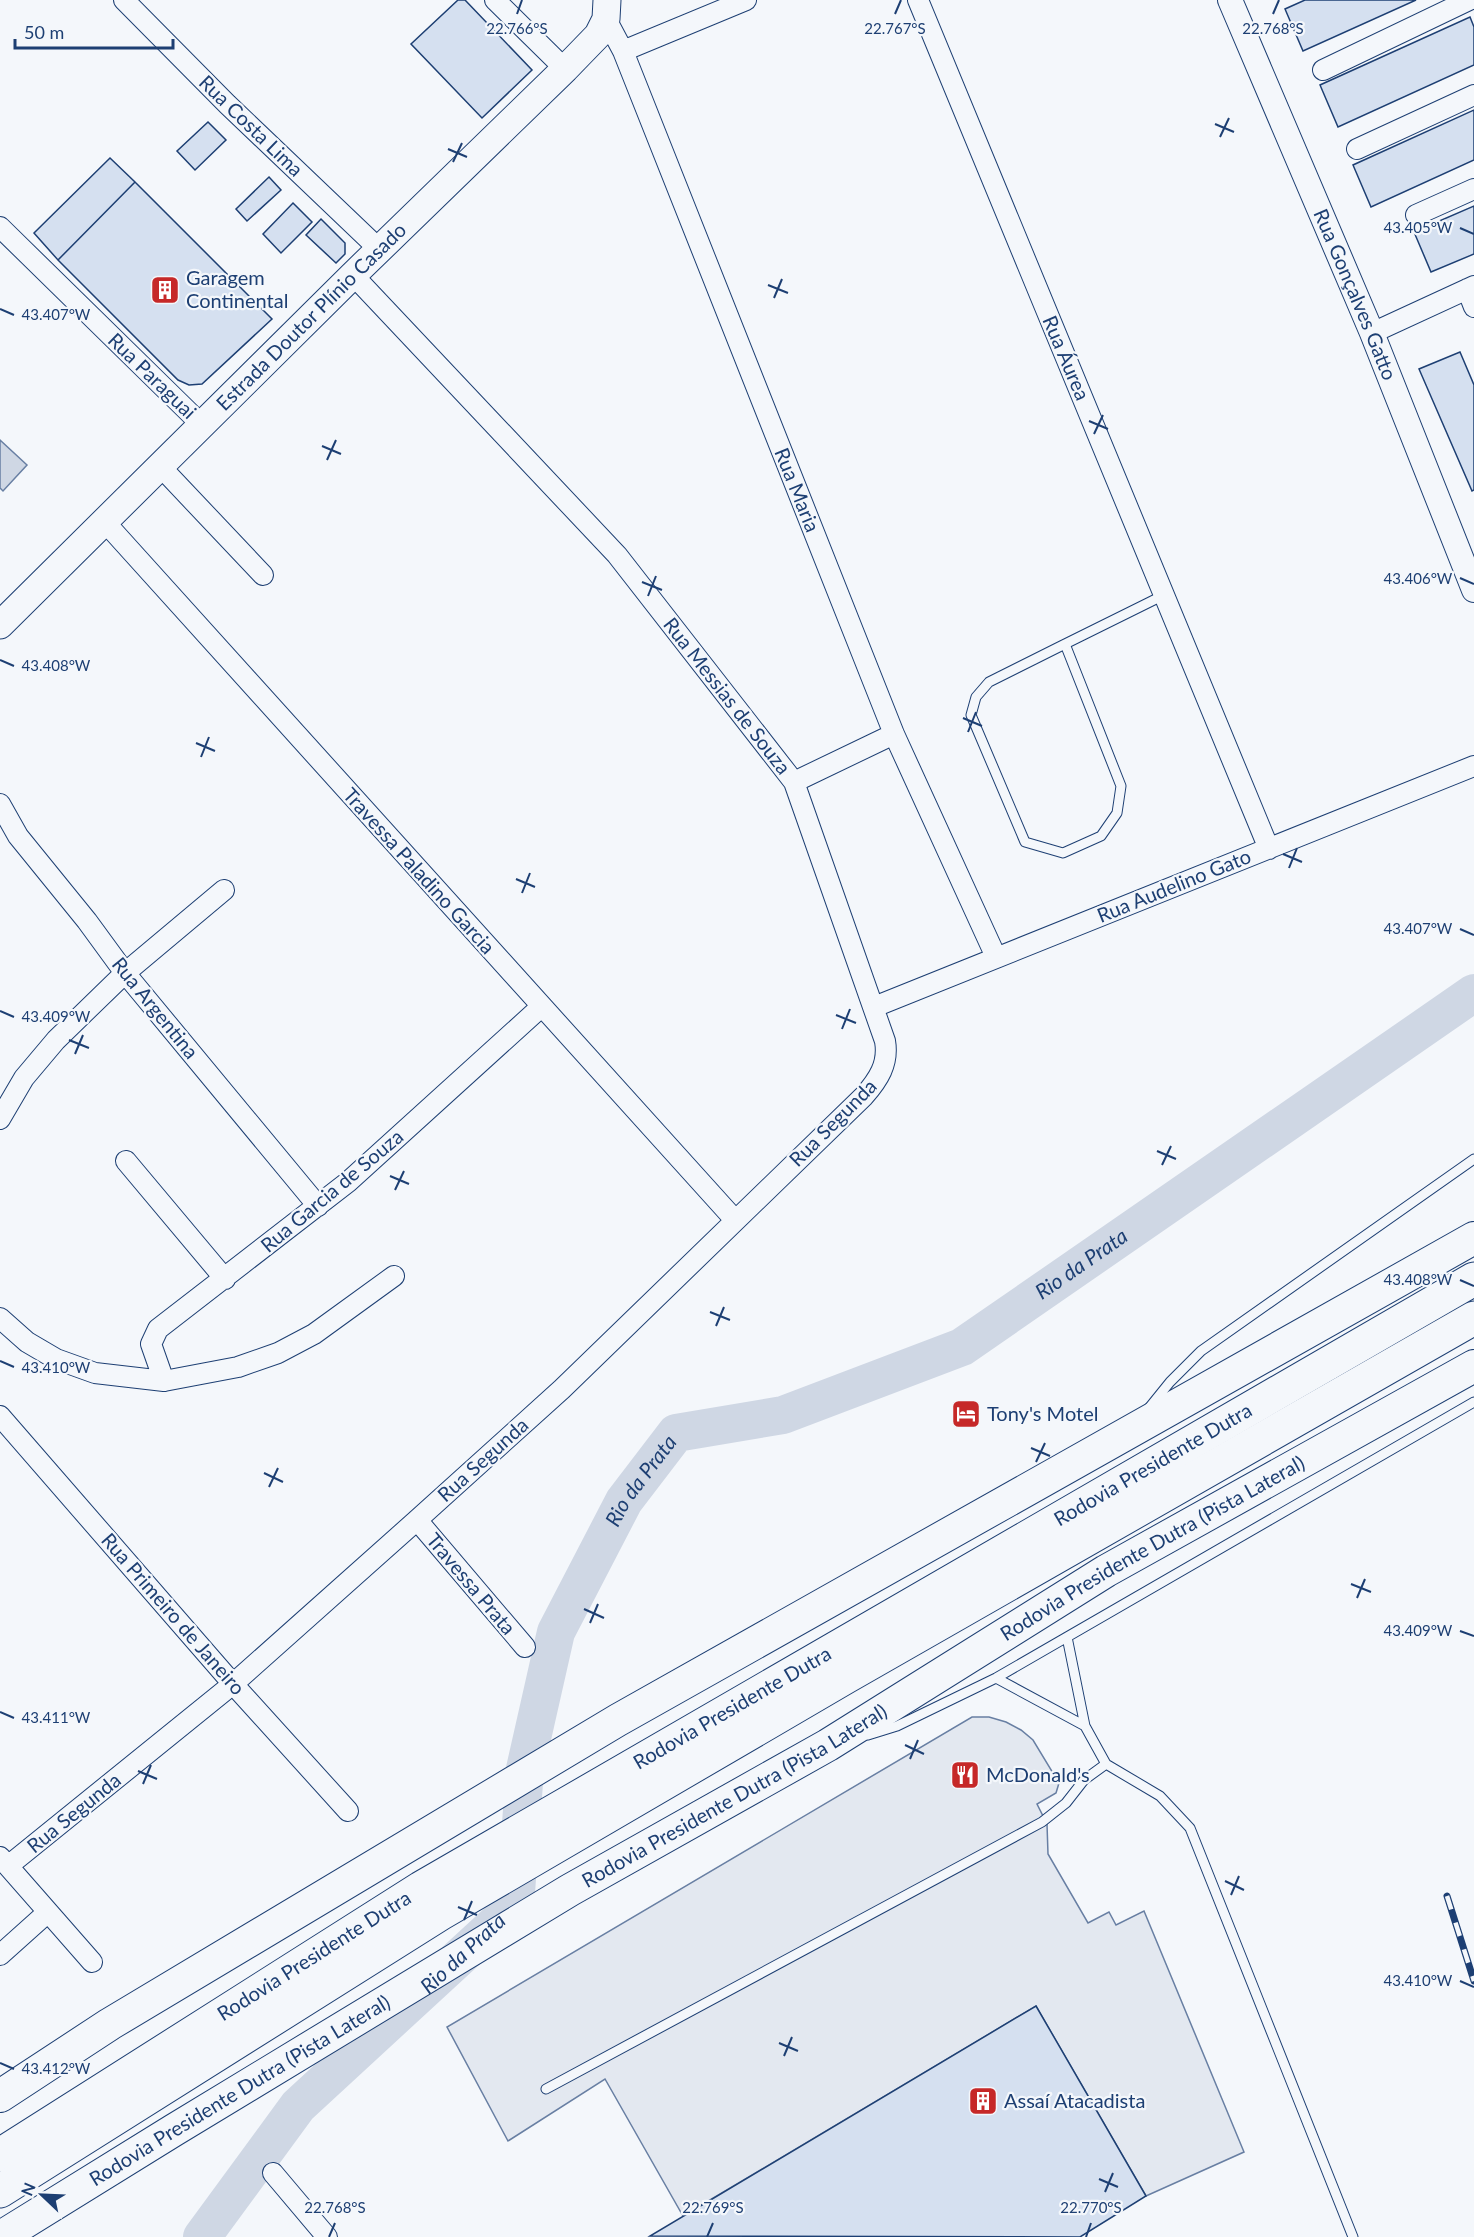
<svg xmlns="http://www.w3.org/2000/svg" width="1474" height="2237" viewBox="0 0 1474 2237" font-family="Lato,sans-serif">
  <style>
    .parking { fill: #e3e8f0; stroke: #687fa3; stroke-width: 1.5 }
    .water { fill: #cfd7e4; stroke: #687fa3; stroke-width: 1.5 }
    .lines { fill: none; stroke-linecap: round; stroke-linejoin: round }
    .river { stroke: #cfd7e4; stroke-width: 38 }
    .building { fill: #d5e0f0; stroke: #1d3f73; stroke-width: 1.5 }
    .service-casing { stroke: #1d3f73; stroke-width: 11 }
    .minor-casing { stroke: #1d3f73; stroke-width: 22 }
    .tertiary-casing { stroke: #1d3f73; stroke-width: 26 }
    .secondary-casing { stroke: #1d3f73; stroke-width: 29 }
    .trunk-casing { stroke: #1d3f73; stroke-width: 34 }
    .motorway-casing { stroke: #1d3f73; stroke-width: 35 }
    .service { stroke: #f4f7fb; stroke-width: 9 }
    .minor { stroke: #f4f7fb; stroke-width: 20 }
    .tertiary { stroke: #f4f7fb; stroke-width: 24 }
    .secondary { stroke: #f4f7fb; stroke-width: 27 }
    .trunk { stroke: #f4f7fb; stroke-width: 32 }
    .motorway { stroke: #f4f7fb; stroke-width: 33 }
    .rail-casing { stroke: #1d3f73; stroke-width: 7 }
    .rail { stroke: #f4f7fb; stroke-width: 4.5; stroke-dasharray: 14; stroke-linecap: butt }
    .ticks { fill: none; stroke: #1d3f73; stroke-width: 2 }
    .labels { text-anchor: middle; stroke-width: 4.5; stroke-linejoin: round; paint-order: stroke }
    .street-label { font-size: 20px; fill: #1d3f73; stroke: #f4f7fb }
    .poi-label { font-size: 20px; fill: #1d3f73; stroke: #f4f7fb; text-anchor: start }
    .water-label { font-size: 21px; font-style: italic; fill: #1d3f73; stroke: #f4f7fb }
    .ticks-label { font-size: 15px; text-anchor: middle; fill: #1d3f73; stroke: #f4f7fb; stroke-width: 4.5; stroke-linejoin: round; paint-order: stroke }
  </style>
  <rect width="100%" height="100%" fill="#f4f7fb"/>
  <!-- parking -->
  <path class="parking" d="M972 1717H989L1006 1722 1021 1730 1033 1740 1059 1783 1056 1793 1037 1804 1047 1824 1048 1854 1088 1923 1109 1912 1116 1925 1144 1911 1244 2152 1146 2196 1036 2006 683 2216 605 2079 508 2141 447 2027Z"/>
  <!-- water -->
  <path class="water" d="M0 440 27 465 3 491 0 488Z"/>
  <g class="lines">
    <!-- river -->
    <path class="river" id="s1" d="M202 2237 298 2106 515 1906 525 1769 556 1632 624 1501 676 1433 783 1415 962 1347 1474 993"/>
  </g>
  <!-- building -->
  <path class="building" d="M458 0H465L532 70 482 118 411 44Z
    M1305 0H1416L1303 51 1285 9Z
    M1470 17 1474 27V65L1338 127 1320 85Z
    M1474 110V160L1371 207 1353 165Z
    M208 122 226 140 195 170 177 151Z
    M110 158 135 182 58 260 34 233Z
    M269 177 281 190 247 221 236 209Z
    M135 182 272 319 202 384 189 385 178 380 58 260Z
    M293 203 312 222 281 253 263 234Z
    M1474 206V254L1431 272 1414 232Z
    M321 219 345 243V254L336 263 306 235Z
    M1460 352 1474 385V490L1472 491 1419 369Z
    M1036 2006 1146 2196 1080 2237 650 2236Z"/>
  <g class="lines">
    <!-- service casing -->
    <g class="service-casing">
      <path id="service" d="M1065 644 1121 786 1117 813 1101 836 1063 853 1025 842 971 715 976 697 989 682Z
        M1065 644 1164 595
        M1149 1408 1170 1382 1201 1351 1474 1159
        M996 1678 1085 1726
        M868 1735 897 1726 996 1678 1474 1402
        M1106 1764 1160 1796 1190 1828 1353 2237
        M546 2089 1042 1822 1066 1803 1084 1780 1106 1764 1085 1726 1067 1637"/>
    </g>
    <!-- minor casing -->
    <g class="minor-casing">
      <path id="minor" d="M124 0 227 104 380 250
        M495 0 565 69
        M918 0 1269 849
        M606 19 623 51 894 734 996 957
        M623 51 746 0
        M1323 70 1469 0
        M1357 149 1474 95
        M1416 215 1474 189
        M0 227 202 425
        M1467 289 1474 307
        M1372 333 1474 286
        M160 466 263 575
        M104 521 735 1220
        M794 782 894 734
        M0 804 18 836 87 921 125 973 318 1206
        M874 1007 1474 766
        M0 1119 24 1078 56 1040 125 973 224 890
        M126 1161 225 1279
        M0 1318 27 1342 56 1359 95 1373 164 1381 238 1367 278 1353 314 1334 394 1276
        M164 1381 151 1344 158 1329 348 1182 541 1007
        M0 1416 233 1684 348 1811
        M417 1520 525 1647
        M0 1857 92 1962
        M8 1866 233 1684 417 1520 562 1389 864 1096C878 1080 889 1064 885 1041L794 782 617 555 353 275
        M0 1955 48 1912
        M273 2173 327 2237"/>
    </g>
    <!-- tertiary casing -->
    <g class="tertiary-casing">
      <g id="tertiary">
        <path id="s2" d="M1230 0 1372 333 1474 590"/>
      </g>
    </g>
    <!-- secondary casing -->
    <g class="secondary-casing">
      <g id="secondary">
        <path id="s3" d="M0 625 353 275 565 69 598 35 606 19 607 0"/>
      </g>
    </g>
    <!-- trunk casing -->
    <g class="trunk-casing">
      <g id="trunk">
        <path d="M0 2096 110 2024 618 1720 1474 1238"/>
        <path id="s4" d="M1 2237 174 2130 570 1890 828 1745 1106 1571 1474 1366"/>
      </g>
    </g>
    <!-- motorway casing -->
    <g class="motorway-casing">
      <g id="motorway">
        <path id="s5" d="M0 2155 421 1888 1474 1279"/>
        <path d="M0 2191 440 1914 846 1677 1474 1318"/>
      </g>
    </g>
    <!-- service -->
    <use href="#service" class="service"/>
    <!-- minor -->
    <use href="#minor" class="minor"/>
    <!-- tertiary -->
    <use href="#tertiary" class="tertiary"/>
    <!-- secondary -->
    <use href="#secondary" class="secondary"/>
    <!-- trunk -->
    <use href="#trunk" class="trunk"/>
    <!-- motorway -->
    <use href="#motorway" class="motorway"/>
    <!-- rail casing -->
    <g class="rail-casing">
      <path id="rail" d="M1447 1896 1474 1981"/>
    </g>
    <!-- rail -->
    <use href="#rail" class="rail"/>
  </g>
  <!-- ticks -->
  <path class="ticks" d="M517 14 522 0M895 14 901 0M1273 14 1279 0M1215 124 1234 132M1220 137 1229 118M448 149 467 157M453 162 462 143M1460 228 1474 234M768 285 788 293M774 298 782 279M0 309 14 315M1089 421 1108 429M1094 434 1103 415M322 446 341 454M327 460 336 440M1460 578 1474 584M642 582 662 590M648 596 656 576M0 660 14 666M963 718 982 726M968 732 976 712M196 743 215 751M201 757 209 737M1283 854 1302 862M1289 868 1297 848M516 879 535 887M522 893 530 873M1460 929 1474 935M0 1011 14 1017M836 1015 856 1023M842 1029 850 1009M69 1040 89 1048M75 1054 83 1035M1157 1151 1176 1159M1162 1165 1171 1146M390 1176 409 1184M395 1190 404 1171M1460 1280 1474 1286M710 1312 730 1320M716 1326 724 1307M0 1361 14 1367M1031 1448 1050 1456M1036 1462 1045 1443M264 1473 283 1482M269 1487 278 1468M1351 1584 1371 1592M1357 1598 1365 1579M584 1609 604 1618M590 1623 598 1604M1460 1631 1474 1636M0 1712 14 1718M905 1745 924 1754M910 1759 918 1740M138 1771 157 1779M143 1784 151 1765M1225 1881 1244 1890M1231 1895 1239 1876M458 1907 477 1915M464 1920 472 1901M1460 1981 1474 1987M779 2043 798 2051M784 2056 792 2037M0 2063 14 2069M1099 2179 1118 2187M1105 2192 1113 2173M329 2237 335 2223M707 2237 713 2223M1086 2237 1091 2223"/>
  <!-- icons -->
  <defs>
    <g id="building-square" transform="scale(1.5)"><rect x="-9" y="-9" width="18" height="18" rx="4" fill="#c62828" stroke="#f4f7fb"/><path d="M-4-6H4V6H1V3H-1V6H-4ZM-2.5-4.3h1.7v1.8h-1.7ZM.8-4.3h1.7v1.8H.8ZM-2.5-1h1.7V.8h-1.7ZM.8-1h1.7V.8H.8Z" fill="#fff"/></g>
    <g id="hotel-square" transform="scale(1.5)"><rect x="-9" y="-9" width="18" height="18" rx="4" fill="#c62828" stroke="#f4f7fb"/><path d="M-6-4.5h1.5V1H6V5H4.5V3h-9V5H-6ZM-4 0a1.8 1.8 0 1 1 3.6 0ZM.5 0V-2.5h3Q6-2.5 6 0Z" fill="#fff"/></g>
    <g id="restaurant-square" transform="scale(1.5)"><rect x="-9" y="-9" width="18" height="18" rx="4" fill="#c62828" stroke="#f4f7fb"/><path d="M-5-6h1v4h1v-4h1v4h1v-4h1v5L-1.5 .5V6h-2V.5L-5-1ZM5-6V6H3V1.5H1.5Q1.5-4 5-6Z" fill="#fff"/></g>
  </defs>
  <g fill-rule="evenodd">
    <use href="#building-square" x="165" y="290"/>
    <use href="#hotel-square" x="966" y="1414"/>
    <use href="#restaurant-square" x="965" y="1775"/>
    <use href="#building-square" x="983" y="2101"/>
  </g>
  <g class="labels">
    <!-- street labels -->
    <g class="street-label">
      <text transform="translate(251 126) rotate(44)" y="7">Rua Costa Lima</text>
      <text dy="7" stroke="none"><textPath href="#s2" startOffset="320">Rua Gonçalves Gatto</textPath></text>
      <text dy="7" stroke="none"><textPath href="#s3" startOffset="438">Estrada Doutor Plínio Casado</textPath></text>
      <text transform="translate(1066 358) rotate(67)" y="7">Rua Áurea</text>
      <text transform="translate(152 376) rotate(44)" y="7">Rua Paraguai</text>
      <text transform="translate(797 490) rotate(68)" y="7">Rua Maria</text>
      <text transform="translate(727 696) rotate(52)" y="7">Rua Messias de Souza</text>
      <text transform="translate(419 871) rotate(48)" y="7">Travessa Paladino Garcia</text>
      <text transform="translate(1174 886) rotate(-22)" y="7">Rua Audelino Gato</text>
      <text transform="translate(155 1008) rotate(51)" y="7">Rua Argentina</text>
      <text transform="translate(833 1123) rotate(-45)" y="7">Rua Segunda</text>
      <text transform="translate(332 1191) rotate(-40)" y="7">Rua Garcia de Souza</text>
      <text transform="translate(483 1460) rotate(-42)" y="7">Rua Segunda</text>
      <text dy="7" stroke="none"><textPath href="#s5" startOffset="1344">Rodovia Presidente Dutra</textPath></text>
      <text dy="7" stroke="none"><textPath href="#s4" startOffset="1342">Rodovia Presidente Dutra (Pista Lateral)</textPath></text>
      <text transform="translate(471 1584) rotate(50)" y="7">Travessa Prata</text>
      <text transform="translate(173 1614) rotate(49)" y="7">Rua Primeiro de Janeiro</text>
      <text dy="7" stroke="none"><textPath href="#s5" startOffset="858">Rodovia Presidente Dutra</textPath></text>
      <text dy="7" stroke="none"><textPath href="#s4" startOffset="856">Rodovia Presidente Dutra (Pista Lateral)</textPath></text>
      <text transform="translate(74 1813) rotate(-39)" y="7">Rua Segunda</text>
      <text dy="7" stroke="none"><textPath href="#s5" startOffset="372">Rodovia Presidente Dutra</textPath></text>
      <text dy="7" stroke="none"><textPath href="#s4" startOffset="280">Rodovia Presidente Dutra (Pista Lateral)</textPath></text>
    </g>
    <!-- poi labels -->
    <g class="poi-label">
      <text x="186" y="285">Garagem<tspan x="186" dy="23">Continental</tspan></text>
      <text x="987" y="1421">Tony's Motel</text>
      <text x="986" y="1782">McDonald's</text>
      <text x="1004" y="2108">Assaí Atacadista</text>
    </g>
    <!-- water labels -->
    <g class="water-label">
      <text dy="7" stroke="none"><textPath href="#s1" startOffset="1414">Rio da Prata</textPath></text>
      <text dy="7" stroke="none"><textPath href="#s1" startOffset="909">Rio da Prata</textPath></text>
      <text dy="7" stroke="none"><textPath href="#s1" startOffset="387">Rio da Prata</textPath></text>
    </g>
  </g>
  <g class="ticks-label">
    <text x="1273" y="34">22.768°S</text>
    <text x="517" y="34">22.766°S</text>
    <text x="895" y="34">22.767°S</text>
    <text x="1418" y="233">43.405°W</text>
    <text x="56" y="320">43.407°W</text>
    <text x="1418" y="584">43.406°W</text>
    <text x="56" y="671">43.408°W</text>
    <text x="1418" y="934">43.407°W</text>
    <text x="56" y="1022">43.409°W</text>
    <text x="1418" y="1285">43.408°W</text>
    <text x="56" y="1373">43.410°W</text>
    <text x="1418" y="1636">43.409°W</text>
    <text x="56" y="1723">43.411°W</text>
    <text x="1418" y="1986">43.410°W</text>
    <text x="56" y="2074">43.412°W</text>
    <text x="335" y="2213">22.768°S</text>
    <text x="713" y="2213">22.769°S</text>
    <text x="1091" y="2213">22.770°S</text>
  </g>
  <!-- north arrow -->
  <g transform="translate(42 2195) rotate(293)" stroke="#f4f7fb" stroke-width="4.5" paint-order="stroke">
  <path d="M0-4.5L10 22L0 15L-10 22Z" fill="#1d3f73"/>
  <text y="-9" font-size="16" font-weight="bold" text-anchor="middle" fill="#1d3f73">N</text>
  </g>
  <!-- scale -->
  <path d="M15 39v9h158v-9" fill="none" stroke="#1d3f73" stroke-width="3"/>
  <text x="24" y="39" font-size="18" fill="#1d3f73" stroke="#f4f7fb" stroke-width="4.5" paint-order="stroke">50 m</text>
</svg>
